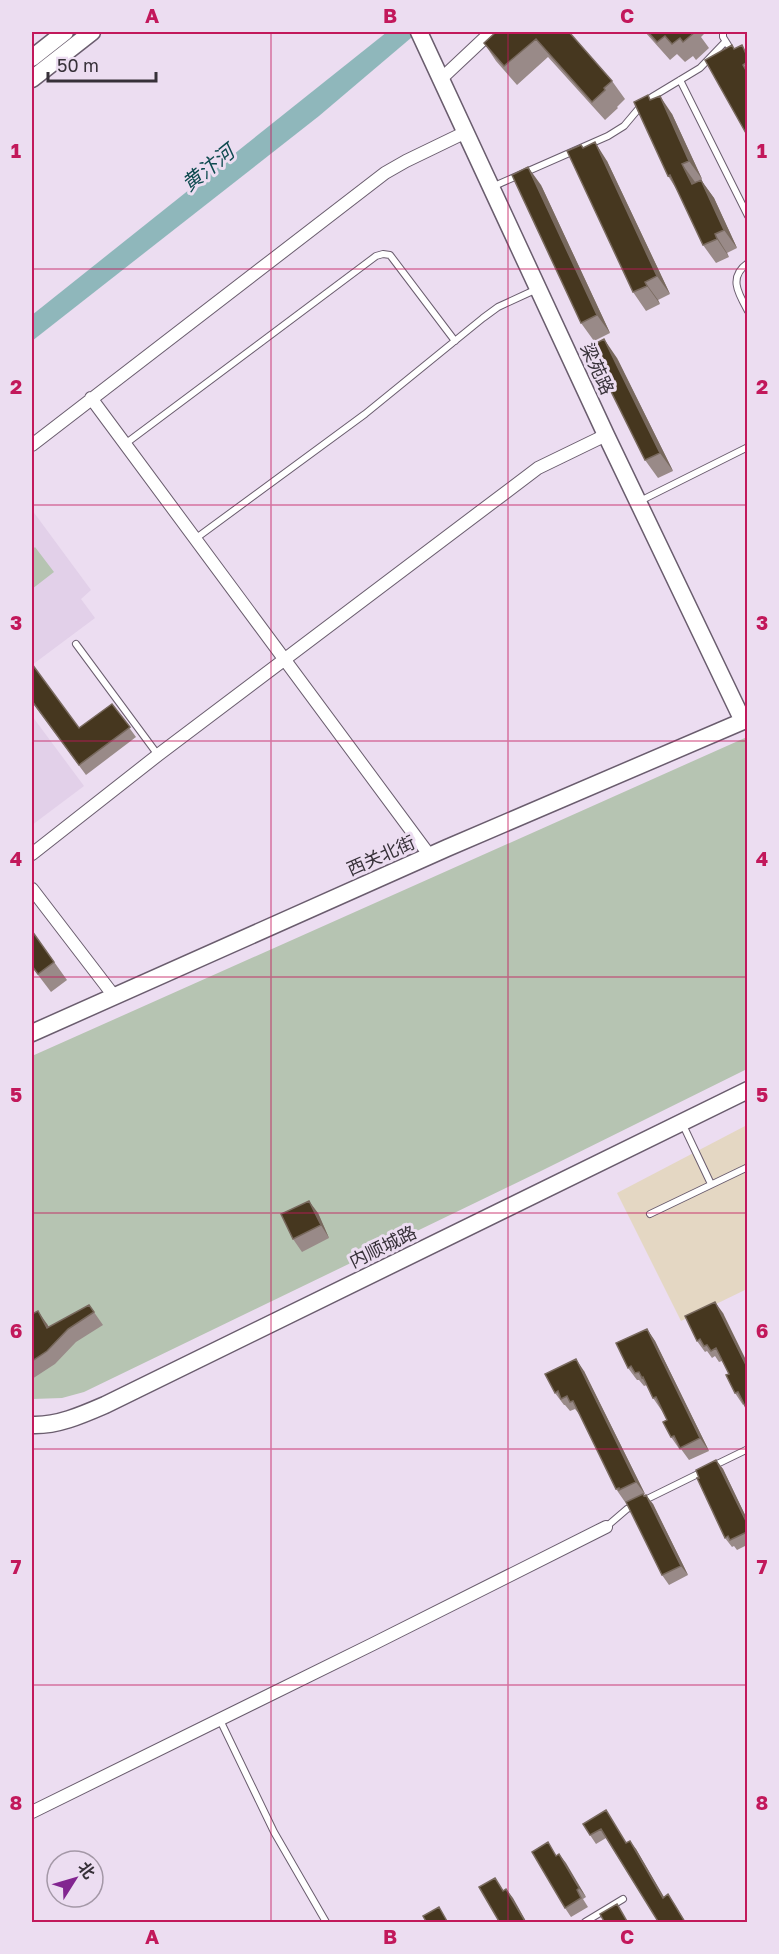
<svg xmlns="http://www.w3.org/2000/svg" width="779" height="1954" viewBox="0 0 779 1954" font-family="'Golos Text','Noto Sans SC',sans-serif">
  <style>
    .commercial { fill: #e4d7c3 }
    .built { fill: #e2d0e9 }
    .green { fill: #b6c4b2 }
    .water { fill: #8fb7bb }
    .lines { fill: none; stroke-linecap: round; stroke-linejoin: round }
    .lane-casing { stroke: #6a5d6e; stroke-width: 8 }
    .street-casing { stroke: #6a5d6e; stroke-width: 14 }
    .secondary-casing { stroke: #6a5d6e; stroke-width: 19 }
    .lane { stroke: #fff; stroke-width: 6 }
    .street { stroke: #fff; stroke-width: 12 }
    .secondary { stroke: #fff; stroke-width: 16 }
    .wall { fill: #998a88 }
    .shaded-wall { fill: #78695e }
    .building { fill: #46371f; stroke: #78695e; stroke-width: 1.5 }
    .grid { fill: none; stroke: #c2185b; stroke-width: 1.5; stroke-opacity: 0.55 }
    .labels { text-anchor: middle; stroke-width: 6; stroke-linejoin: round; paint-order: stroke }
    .street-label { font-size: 18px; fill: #373139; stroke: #ecddf1 }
    .water-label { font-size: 20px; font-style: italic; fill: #0e4a4f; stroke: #ecddf1 }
    .neatline { fill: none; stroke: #c2185b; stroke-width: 2 }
    .grid-label { font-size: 20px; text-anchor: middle; font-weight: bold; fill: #c2185b }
  </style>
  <rect width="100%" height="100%" fill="#ecddf1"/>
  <!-- commercial -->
  <path class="commercial" d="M747 1125V1289L681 1321 617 1193Z"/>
  <!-- built -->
  <path class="built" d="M32 510 91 590 81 599 95 618 32 665Z
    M32 716 84 786 32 825Z"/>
  <!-- green -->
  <path class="green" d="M35 547 54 572 32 589V550Z
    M747 737V1069L541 1171 84 1392 62 1398 32 1399V1056Z"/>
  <!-- water -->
  <path class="water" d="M387 32H418L319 116 32 341V315Z"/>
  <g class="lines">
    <!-- lane casing -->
    <g class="lane-casing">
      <path id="lane" d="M723 32V37L728 45
        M680 80 748 216
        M492 187 608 136 624 126 640 107 652 97 700 68 725 42
        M748 263C728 277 738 293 748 311
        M125 444 376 256 383 254 390 255 455 341
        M638 502 748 447
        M195 539 365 414 483 318 498 307 537 289
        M76 644 158 755
        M683 1125 711 1184
        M650 1214 748 1167
        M713 1466 748 1449
        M643 1501 704 1471
        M606 1527 627 1509 634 1506
        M220 1720 274 1832 326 1922
        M585 1922 623 1899"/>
    </g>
    <!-- street casing -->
    <g class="street-casing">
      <path id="street" d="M441 79 491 32
        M91 398 430 856
        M32 445 385 173 406 161 466 132
        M32 854 158 755 538 468 606 435
        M32 889 114 996
        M32 1812 373 1644 606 1527"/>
    </g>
    <!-- secondary casing -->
    <g class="secondary-casing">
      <path id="secondary" d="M419 32 606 435 743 721
        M32 58 65 32
        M32 79 92 32
        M32 1033 447 848 748 719
        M32 1425C57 1426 82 1415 105 1405L748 1090"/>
    </g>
    <!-- lane -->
    <use href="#lane" class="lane"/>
    <!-- street -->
    <use href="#street" class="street"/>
    <!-- secondary -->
    <use href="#secondary" class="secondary"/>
  </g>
  <!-- wall -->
  <path class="wall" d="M569 32 612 81 625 99 617 107 618 108 605 120 548 57 517 85 496 61 484 43Z
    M645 32H702L704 34 701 37 709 48 696 60 693 56 685 62 677 54 670 60Z
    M732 45 735 49 747 53V135Z
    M648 95 651 100 672 114 702 179 695 182 701 180 714 198 737 248 727 253 729 257 716 263 703 245 677 190 668 176Z
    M581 145 583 148 607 161 670 294 658 300 660 304 646 311 633 292Z
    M541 185 610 333 594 341 581 323Z
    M617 358 673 471 658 478 645 460Z
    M32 702 79 728 112 704 136 737 86 775Z
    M32 931 67 980 51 992 32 967Z
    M318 1213 329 1238 302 1252 293 1239Z
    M89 1305 103 1325 76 1342 55 1364 32 1379V1314L47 1324 49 1327Z
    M723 1313 744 1404 743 1405 735 1393 729 1374 722 1361 719 1362 715 1356 712 1358 707 1351 705 1352 697 1341Z
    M647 1329 655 1341 709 1451 689 1460 681 1449 680 1450 671 1437 667 1420 662 1411 653 1398 647 1385 644 1386 639 1380H637L628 1368Z
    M584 1371 645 1494 643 1495 653 1504 688 1575 669 1585 662 1575 628 1502H625L616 1489 580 1415 575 1409 570 1411 565 1405H564L555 1393Z
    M716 1460 723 1469 747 1519V1545L737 1550 734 1546 732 1547 725 1538 699 1478Z
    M606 1810 626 1843 636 1849 664 1897 674 1903 686 1923H659L606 1838 596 1844 590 1835Z
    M559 1854 586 1897 583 1899 588 1907 571 1917 565 1908 557 1855Z"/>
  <!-- shaded-wall -->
  <path class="shaded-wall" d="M660 96 672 114 702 179 689 161Z
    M595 142 607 161 670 294 657 276Z
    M682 164 695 182 692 184Z
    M528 167 541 185 610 333 597 315Z
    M701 180 714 198 737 248 724 230Z
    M715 234 727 253 729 257 717 239Z
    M645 282 658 300 660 304 647 286Z
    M604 339 617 358 673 471 660 453Z
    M309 1201 318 1213 329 1238 321 1225Z
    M715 1302 723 1313 747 1362V1367Z
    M38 1311 47 1324 56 1340 47 1328Z
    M647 1329 655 1341 709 1451 700 1438Z
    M576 1359 584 1371 645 1494 636 1482Z
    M716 1460 723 1469 747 1519V1523Z
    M646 1495 653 1504 688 1575 681 1566Z
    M630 1841 636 1849 669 1906 663 1898Z
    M559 1854 566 1863 586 1897 579 1888Z
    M506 1889 513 1898 527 1923H526Z"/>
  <!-- building -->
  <path class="building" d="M496 32H569L612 81 604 88 605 90 592 102 536 39 504 66 484 43Z
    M648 32H695L683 42 680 38 672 44 665 36 657 42Z
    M732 45 734 49 742 45 747 56V62L743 65 747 72V135L705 60Z
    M648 95 650 100 660 96 689 161 682 164 692 184 701 180 724 230 715 234 717 239 703 245 670 175 668 176 634 102Z
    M595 142 657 276 645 282 647 286 633 292 567 151 581 145 583 148Z
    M528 167 597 315 581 323 512 175Z
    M604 339 660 453 645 460 589 347Z
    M32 664 79 728 112 704 130 727 79 765 32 701Z
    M32 931 54 962 38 974 32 966Z
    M309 1201 321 1225 293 1239 281 1214Z
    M715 1302 747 1367V1410L738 1392 735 1393 726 1375 729 1374 716 1348 711 1351 707 1345 704 1346 700 1339 697 1341 685 1316Z
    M89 1305 94 1312 68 1329 47 1351 32 1361V1314L38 1311 47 1328Z
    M647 1329 700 1438 680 1448 674 1436 671 1437 663 1422 667 1420 656 1397 653 1398 643 1377 642 1378 639 1372 635 1373 631 1366 628 1368 616 1343Z
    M576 1359 636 1482 619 1490V1488L616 1489 573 1401 570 1402 567 1396 561 1399 558 1391 555 1393 545 1374Z
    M716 1460 747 1523V1532L730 1540 728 1536 725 1538 697 1478H699L696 1470Z
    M643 1494 644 1496 646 1495 681 1566 662 1575 626 1502Z
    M606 1810 626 1843 630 1841 663 1898 668 1894 685 1922 659 1923 601 1829 590 1835 583 1824Z
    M548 1842 556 1856 559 1854 579 1888 577 1890 581 1898 565 1908 532 1852Z
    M495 1878 503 1891 506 1889 526 1923H500L479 1887Z
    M617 1904 628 1923H605L600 1914Z
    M439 1907 448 1923H427L423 1916Z"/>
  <!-- grid -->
  <path class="grid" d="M271 32V1922M508 32V1922M32 269H748M32 505H748M32 741H748M32 977H748M32 1213H748M32 1449H748M32 1685H748"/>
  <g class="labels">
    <!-- street labels -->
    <g class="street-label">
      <text transform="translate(597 369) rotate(65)" y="6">梁苑路</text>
      <text transform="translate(381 856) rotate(-24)" y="6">西关北街</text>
      <text transform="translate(383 1247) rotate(-26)" y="6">内顺城路</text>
    </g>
    <!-- water labels -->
    <g class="water-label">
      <text transform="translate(208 168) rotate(-39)" y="7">黄汴河</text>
    </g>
  </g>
  <!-- border -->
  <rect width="779" height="1954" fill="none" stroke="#ecddf1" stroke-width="66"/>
  <!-- north arrow -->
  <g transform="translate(75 1879) rotate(53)"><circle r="28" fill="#ecddf1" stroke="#a498a7" stroke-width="1.5"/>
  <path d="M0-4.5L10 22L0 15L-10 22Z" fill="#822590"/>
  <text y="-9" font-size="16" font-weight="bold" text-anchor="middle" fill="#373139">北</text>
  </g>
  <!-- scale -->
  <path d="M48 72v9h108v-9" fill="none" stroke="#373139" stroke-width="3"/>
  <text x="57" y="72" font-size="18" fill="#373139" stroke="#ecddf1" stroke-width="4.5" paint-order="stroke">50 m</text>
  <rect x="33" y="33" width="713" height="1888" class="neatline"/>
  <g class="grid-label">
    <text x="152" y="23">A</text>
    <text x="390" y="23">B</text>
    <text x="627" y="23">C</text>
    <text x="16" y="158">1</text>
    <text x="762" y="158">1</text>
    <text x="16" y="394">2</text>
    <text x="762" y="394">2</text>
    <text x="16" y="630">3</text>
    <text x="762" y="630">3</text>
    <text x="16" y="866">4</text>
    <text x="762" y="866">4</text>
    <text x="16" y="1102">5</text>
    <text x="762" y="1102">5</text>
    <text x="16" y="1338">6</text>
    <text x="762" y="1338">6</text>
    <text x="16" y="1574">7</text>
    <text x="762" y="1574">7</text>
    <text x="16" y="1810">8</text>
    <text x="762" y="1810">8</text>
    <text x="152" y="1944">A</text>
    <text x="390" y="1944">B</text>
    <text x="627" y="1944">C</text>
  </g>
</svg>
